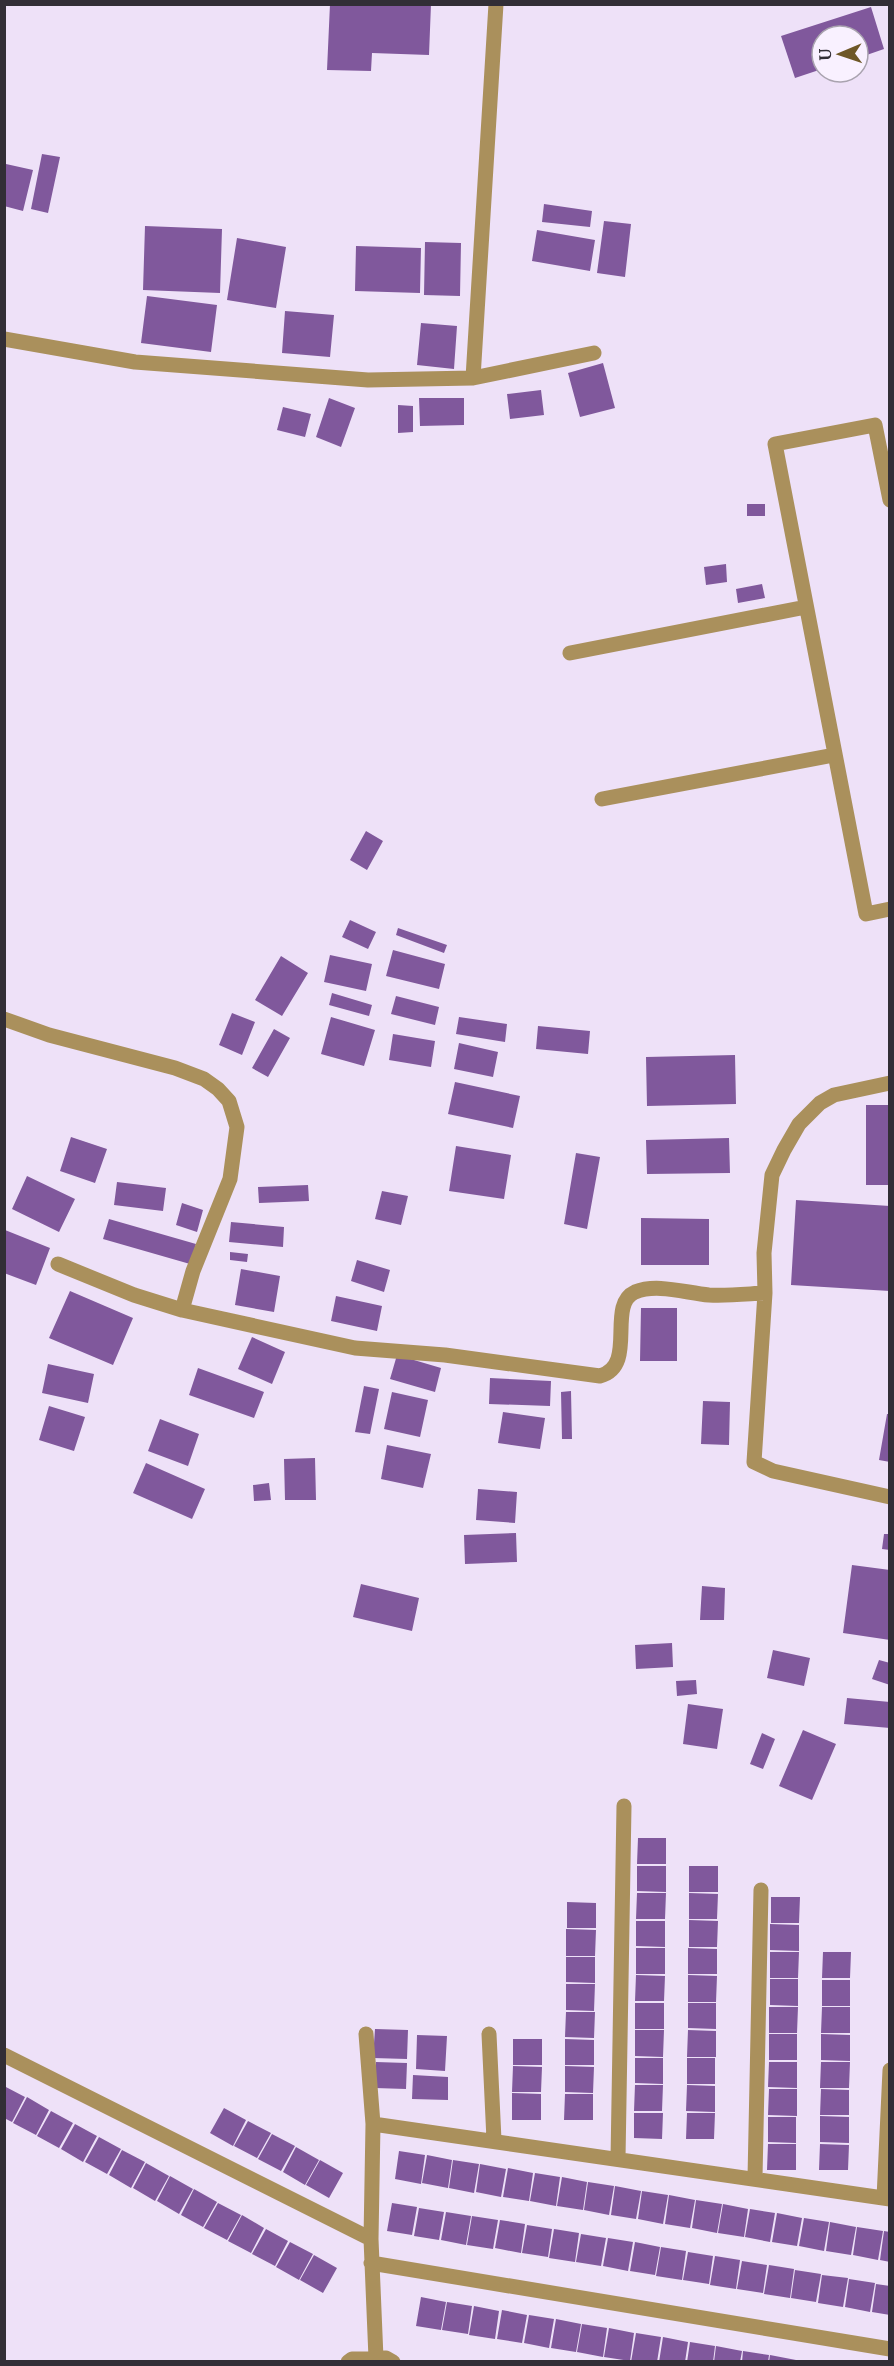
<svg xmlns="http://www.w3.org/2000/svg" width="894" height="2366" viewBox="0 0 894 2366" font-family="Merriweather,serif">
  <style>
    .building { fill: #80589c }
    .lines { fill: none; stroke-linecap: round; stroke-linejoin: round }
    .minor { stroke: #aa905c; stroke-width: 15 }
  </style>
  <rect width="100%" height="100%" fill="#eee1f8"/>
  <!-- building -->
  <path class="building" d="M330 4H431L429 55 372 53 371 71 327 70Z
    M871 7 884 49 858 58V36H822V69L795 78 781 36Z
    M42 154 60 157 48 213 31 209Z
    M6 164 33 170 23 211 4 206Z
    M544 204 592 211 590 227 542 222Z
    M604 221 631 224 625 277 597 273Z
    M145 226 222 229 220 293 143 290Z
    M537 230 595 240 590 271 532 261Z
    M237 238 286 247 276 308 227 300Z
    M425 242 461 243 460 296 424 295Z
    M356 246 421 248 420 293 355 291Z
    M147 296 217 305 211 352 141 343Z
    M285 311 334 315 330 357 282 353Z
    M421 323 457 326 454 369 417 365Z
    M603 363 615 408 580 417 568 373Z
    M541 390 544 415 510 419 507 394Z
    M329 398 355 408 341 447 316 437Z
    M419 398H464V425L420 426Z
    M398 405 413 406V432L398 433Z
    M283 407 311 414 305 437 277 430Z
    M747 504H765V516H747Z
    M726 564 727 582 706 585 704 567Z
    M762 584 765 598 738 603 736 589Z
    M366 831 383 841 367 870 350 860Z
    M350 920 376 932 368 949 342 937Z
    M398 928 447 945 444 953 396 935Z
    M393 950 445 964 439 989 386 976Z
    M330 955 372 964 366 991 324 982Z
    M281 956 308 973 282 1016 255 1000Z
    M332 993 372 1005 369 1016 329 1005Z
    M396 996 439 1007 435 1025 391 1014Z
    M232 1013 255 1022 242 1055 219 1045Z
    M331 1017 375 1030 364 1066 321 1054Z
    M459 1017 507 1024 505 1042 456 1034Z
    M538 1026 590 1031 588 1054 536 1049Z
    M274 1029 290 1038 268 1077 252 1068Z
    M393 1034 435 1041 431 1067 389 1060Z
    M459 1043 498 1052 493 1077 454 1069Z
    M735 1055 736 1104 647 1106 646 1057Z
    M455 1082 520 1096 513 1128 448 1114Z
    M866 1105H890V1185H866Z
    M71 1137 107 1149 95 1183 60 1171Z
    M729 1138 730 1173 647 1174 646 1140Z
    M456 1146 511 1155 504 1199 449 1191Z
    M576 1153 600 1157 587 1229 564 1224Z
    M27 1176 75 1199 59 1232 12 1209Z
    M117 1182 166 1188 163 1211 114 1205Z
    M308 1185 309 1201 259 1203 258 1187Z
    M382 1191 408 1196 401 1225 375 1219Z
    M796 1200 890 1206V1291L791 1285Z
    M182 1203 203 1210 197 1232 176 1225Z
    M641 1218 709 1219V1265H641Z
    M109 1219 196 1244 190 1264 103 1239Z
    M231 1222 284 1227 283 1247 229 1242Z
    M5 1230 50 1248 36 1285 4 1273Z
    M230 1252 248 1254 247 1262 230 1260Z
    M357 1260 390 1270 384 1292 351 1281Z
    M241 1269 280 1276 274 1312 235 1305Z
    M70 1291 133 1318 113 1365 49 1338Z
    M336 1296 382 1306 377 1331 331 1321Z
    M641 1308H677V1361H640Z
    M252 1337 285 1352 272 1384 238 1369Z
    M397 1355 441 1368 435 1392 390 1379Z
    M48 1364 94 1374 88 1403 42 1393Z
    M198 1368 264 1392 254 1418 189 1395Z
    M490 1378 551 1381 550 1406 489 1404Z
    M364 1386 379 1389 370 1434 355 1432Z
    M571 1391 572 1439H562L561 1392Z
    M392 1392 428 1400 420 1437 384 1429Z
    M703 1401 730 1402 729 1445 701 1444Z
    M49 1406 85 1417 74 1451 39 1440Z
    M503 1412 545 1418 540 1449 498 1443Z
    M887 1414H890V1462L879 1460Z
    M160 1419 199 1434 188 1466 148 1451Z
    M387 1445 431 1454 423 1488 381 1479Z
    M315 1458 316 1500H285L284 1459Z
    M146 1463 205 1489 192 1519 133 1493Z
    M269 1483 271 1500 254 1501 253 1485Z
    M478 1489 517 1492 515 1523 476 1520Z
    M516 1533 517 1562 465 1564 464 1535Z
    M884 1534H890V1550L882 1549Z
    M852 1565 890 1570V1640L843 1633Z
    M361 1584 419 1598 412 1631 353 1617Z
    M702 1586 725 1588 724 1620H700Z
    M672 1643 673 1667 636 1669 635 1645Z
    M773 1650 810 1658 804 1686 767 1678Z
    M879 1660 890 1663V1685L872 1679Z
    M696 1680 697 1694 677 1696 676 1681Z
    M847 1698 890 1702V1728L844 1724Z
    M688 1704 723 1709 717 1749 683 1744Z
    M803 1730 836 1744 812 1800 779 1786Z
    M762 1733 775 1739 763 1769 750 1764Z
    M638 1838H666V1864H637Z
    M637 1866H666V1892L637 1891Z
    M689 1866H718V1892H689Z
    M637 1893H666L665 1919H636Z
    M689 1893 718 1894 717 1919H689Z
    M771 1897H800L799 1923H771Z
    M567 1902 596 1903V1928H567Z
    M689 1920 718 1921 717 1947H689Z
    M636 1921H665V1947L636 1946Z
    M770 1924 799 1925V1951L770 1950Z
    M566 1929 596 1930 595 1956H566Z
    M636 1948H665V1974H636Z
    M688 1948 717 1949V1974H688Z
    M770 1952H799L798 1978H770Z
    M823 1952H851L850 1978H822Z
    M566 1957H595V1983L566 1982Z
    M636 1975 665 1976 664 2001H635Z
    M688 1975 717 1976 716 2002H688Z
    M770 1979H798V2006L770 2005Z
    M822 1980H850V2006H822Z
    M566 1984H595L594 2011 566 2010Z
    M635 2003H664V2029H635Z
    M688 2003H716V2029L688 2028Z
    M769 2007H798L797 2033H769Z
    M822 2007H850V2033H821Z
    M566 2012H595L594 2038 565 2037Z
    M375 2029 408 2030 407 2059 373 2058Z
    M635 2030H664L663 2057 635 2056Z
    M688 2030 716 2031V2057H687Z
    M769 2034H797V2060H769Z
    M821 2034 850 2035V2061L821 2060Z
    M417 2035 447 2036 445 2071 416 2069Z
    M513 2039H542V2065H513Z
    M565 2039 594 2040V2065H565Z
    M635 2058H663V2084L635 2083Z
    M687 2058H715V2084H687Z
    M376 2062 407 2063 406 2089 375 2088Z
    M769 2062H797V2088L768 2087Z
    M821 2062H850L849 2088H820Z
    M513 2066 542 2067 541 2092H512Z
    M565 2066 594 2067 593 2093 565 2092Z
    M413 2075 448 2077V2100L412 2099Z
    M635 2085H663L662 2111H634Z
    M687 2085 715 2086V2112L686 2111Z
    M4 2086 25 2097 12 2122 4 2118Z
    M769 2089H797V2116L768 2115Z
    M821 2089 849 2090V2115H820Z
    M512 2093 541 2094V2120H512Z
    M565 2094H593V2120H564Z
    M27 2097 49 2110 36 2135 13 2123Z
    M224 2108 246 2120 233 2146 210 2133Z
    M51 2111 73 2123 59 2148 37 2136Z
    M634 2113H663L662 2139 634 2138Z
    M687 2113H715L714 2139H686Z
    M820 2116 849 2117V2143L820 2142Z
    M768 2117H796V2143L768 2142Z
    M248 2121 271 2133 257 2158 234 2146Z
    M75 2124 97 2136 83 2162 61 2149Z
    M272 2134 295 2146 281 2171 258 2159Z
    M99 2137 121 2149 107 2174 85 2162Z
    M768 2144H796V2170H767Z
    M820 2144 849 2145 848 2170H819Z
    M296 2147 319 2160 305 2185 283 2172Z
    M122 2150 145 2162 131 2188 109 2175Z
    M399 2151 425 2155 421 2184 395 2179Z
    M427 2155 452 2160 448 2188 422 2183Z
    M320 2160 343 2173 329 2198 306 2185Z
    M453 2160 479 2164 474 2193 449 2188Z
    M146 2163 169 2176 155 2201 133 2188Z
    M480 2164 506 2169 501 2197 476 2192Z
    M508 2168 533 2173 529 2201 503 2197Z
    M535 2173 560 2177 556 2206 530 2201Z
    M170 2176 193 2189 179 2214 157 2201Z
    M562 2177 587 2182 583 2210 557 2206Z
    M588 2182 614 2186 609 2215 584 2210Z
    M615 2186 641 2191 636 2219 611 2215Z
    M194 2189 217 2202 203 2227 181 2215Z
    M642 2191 668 2195 663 2224 638 2219Z
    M669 2195 695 2200 690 2228 665 2224Z
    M696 2200 722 2204 717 2233 692 2228Z
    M218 2203 241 2215 227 2240 204 2228Z
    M392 2203 417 2207 412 2235 387 2231Z
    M723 2204 748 2209 744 2237 718 2233Z
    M419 2208 444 2212 439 2240 414 2236Z
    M750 2209 775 2213 770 2242 745 2237Z
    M446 2212 471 2216 466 2245 441 2240Z
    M777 2213 802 2218 797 2246 772 2242Z
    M242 2215 264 2228 251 2253 228 2241Z
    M472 2216 498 2220 493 2249 467 2245Z
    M804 2218 829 2222 824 2251 799 2246Z
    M500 2220 525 2224 521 2253 495 2248Z
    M830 2222 856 2227 851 2255 826 2251Z
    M527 2225 552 2229 548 2257 522 2253Z
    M857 2227 883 2231 878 2260 853 2255Z
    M266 2229 288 2241 275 2266 252 2254Z
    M554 2229 579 2233 575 2262 549 2258Z
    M884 2231 890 2232V2262L880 2260Z
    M581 2234 606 2238 601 2266 576 2262Z
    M608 2238 633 2242 628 2271 603 2266Z
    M290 2242 313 2254 299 2280 276 2267Z
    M635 2242 660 2247 655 2275 630 2271Z
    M661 2247 686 2251 682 2280 656 2276Z
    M688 2252 713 2256 709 2284 683 2280Z
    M314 2255 337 2268 323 2293 300 2280Z
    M715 2256 740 2260 736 2289 710 2285Z
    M742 2261 767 2265 763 2293 737 2289Z
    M769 2265 794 2269 790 2298 764 2294Z
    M795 2270 821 2274 816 2302 791 2298Z
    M822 2275 848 2278 843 2307 818 2303Z
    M849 2279 875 2283 870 2312 845 2307Z
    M876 2284 890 2286V2315L872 2312Z
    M421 2297 446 2302 441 2330 416 2326Z
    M447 2302 472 2306 468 2334 442 2330Z
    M474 2306 499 2311 495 2339 469 2335Z
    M502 2310 527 2315 522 2343 497 2339Z
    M529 2315 554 2319 549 2348 524 2343Z
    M556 2319 581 2324 576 2352 551 2348Z
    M582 2324 607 2328 603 2357 577 2352Z
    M609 2328 634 2333 630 2361 604 2357Z
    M636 2333 661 2337 657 2362H631Z
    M663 2337 688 2342 685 2362H659Z
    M690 2342 715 2346 713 2362H687Z
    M716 2346 742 2351 740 2362H714Z
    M743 2351 769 2355 768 2362H742Z
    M770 2355 796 2360 795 2362H769Z"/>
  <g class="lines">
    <!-- minor -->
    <path class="minor" d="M4 339 135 362 368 380 473 378 496 4
      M473 378 594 353
      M890 500 875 425 775 444 866 914 890 909
      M570 653 806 607
      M602 799 834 755
      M4 1019 49 1035 175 1068 204 1079 218 1089 229 1101 237 1127 230 1179 193 1271 182 1310 355 1348 445 1355 600 1376C638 1366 606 1305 635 1292 657 1283 686 1293 709 1295 727 1296 746 1294 765 1293L764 1253 772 1175 784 1150 799 1124 820 1103 834 1095 890 1083
      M58 1264 134 1295 182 1310
      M765 1293 754 1462 773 1471 890 1497
      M366 2034 373 2124 371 2239 376 2358
      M489 2034 494 2140
      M4 2055 371 2239
      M373 2124 890 2199
      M618 2159 624 1806
      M755 2178 761 1890
      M884 2198 890 2070
      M371 2263 890 2349
      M348 2362 352 2359 386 2358 393 2362"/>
  </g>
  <!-- border -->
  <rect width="894" height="2366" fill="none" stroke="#322e36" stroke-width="12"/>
  <!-- north arrow -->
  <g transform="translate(840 54) rotate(268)"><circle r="28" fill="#f9f1ff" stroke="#a9a3af" stroke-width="1.5"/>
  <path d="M0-4.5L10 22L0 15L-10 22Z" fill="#6e5727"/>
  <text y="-9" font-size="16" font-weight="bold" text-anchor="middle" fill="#322e36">U</text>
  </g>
</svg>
